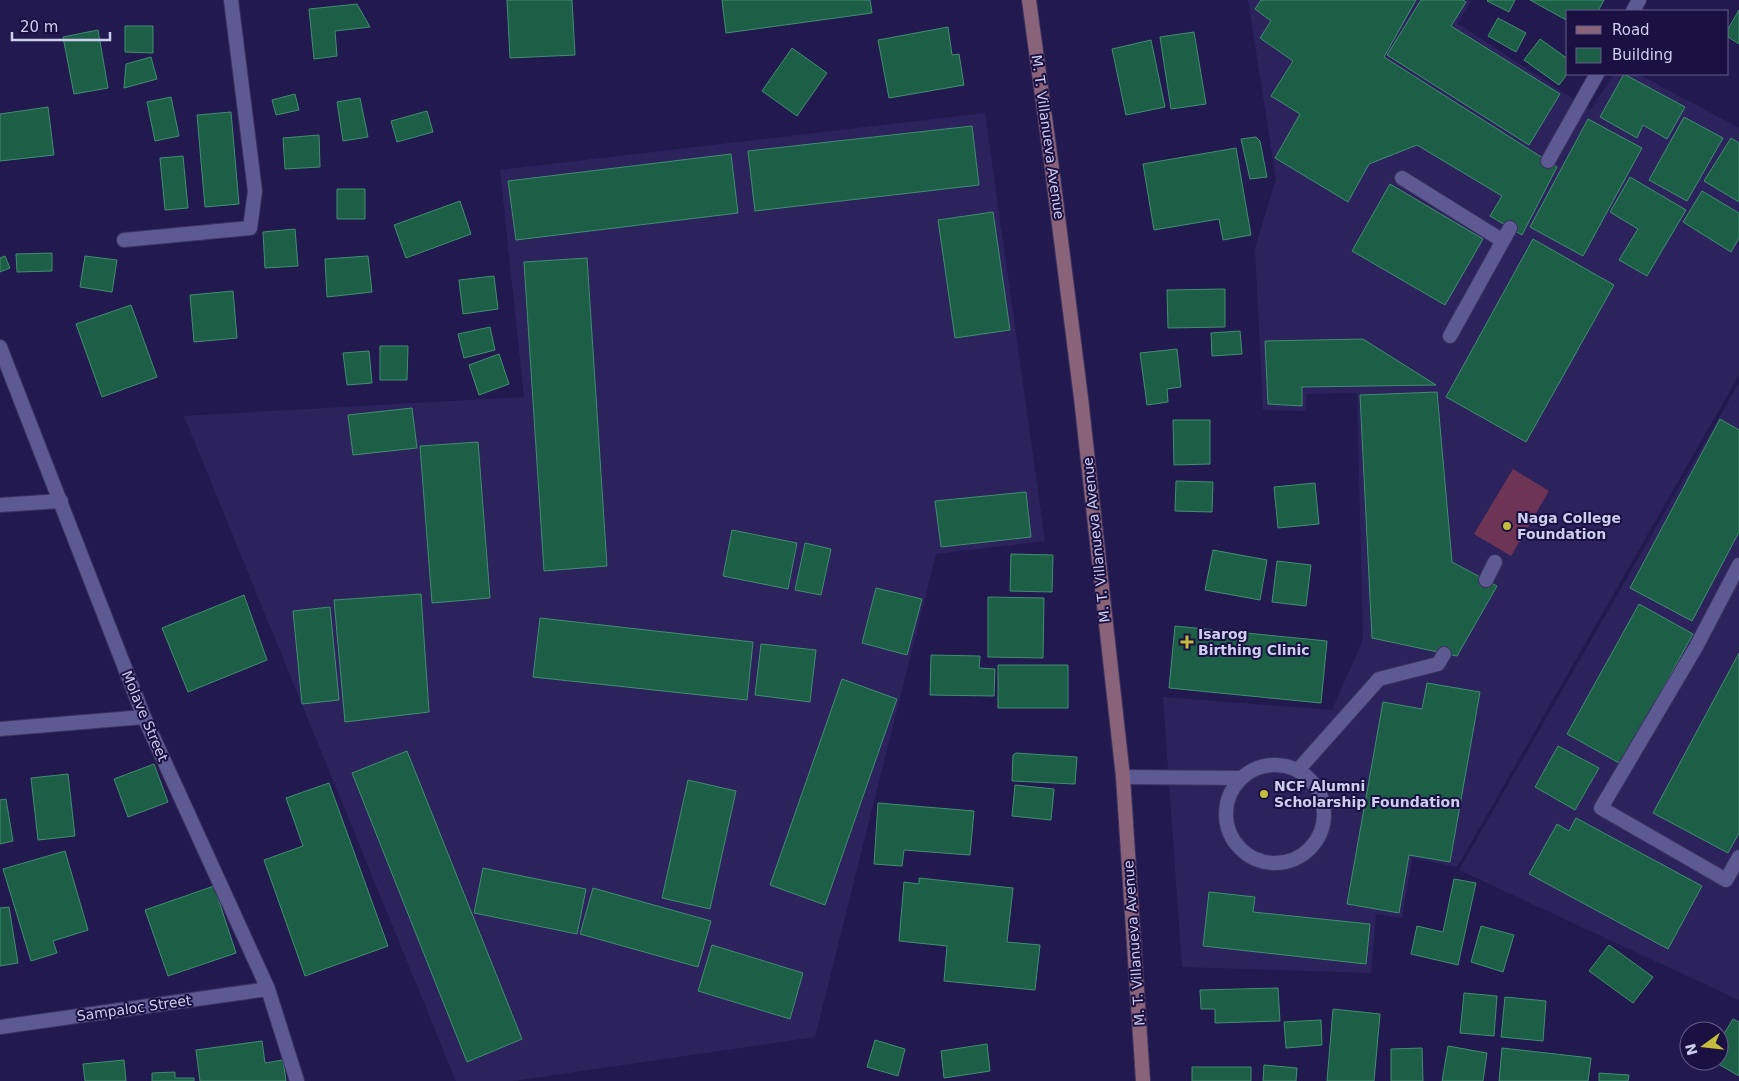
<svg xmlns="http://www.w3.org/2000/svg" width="1739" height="1081" viewBox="0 0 1739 1081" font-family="'DejaVu Sans',sans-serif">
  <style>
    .built { fill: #2c235d }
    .pitch { fill: #6d3456 }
    .building { fill: #1d5e47; stroke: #418e70 }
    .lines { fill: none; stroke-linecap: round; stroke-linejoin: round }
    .service-casing { stroke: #3c325f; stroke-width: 16 }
    .minor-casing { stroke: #3c325f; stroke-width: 16 }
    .secondary-casing { stroke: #3c325f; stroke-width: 16 }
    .service { stroke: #5d5993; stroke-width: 14 }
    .minor { stroke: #5d5993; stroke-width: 14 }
    .secondary { stroke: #88637a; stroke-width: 14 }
    .poi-dot { fill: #c5bc3d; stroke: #1a1042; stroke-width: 2 }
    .labels { text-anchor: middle; stroke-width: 4; stroke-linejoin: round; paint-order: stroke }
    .street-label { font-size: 14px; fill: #ceceef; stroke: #1a1042 }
    .poi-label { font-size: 14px; font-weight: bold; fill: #ceceef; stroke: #1a1042; text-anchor: start }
  </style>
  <rect width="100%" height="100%" fill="#221a4e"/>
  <!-- built -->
  <path class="built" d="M1248 0H1469L1471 2 1457 23 1590 110 1614 74H1638L1739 128V375L1457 867 1412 858 1402 918 1376 914 1371 973 1182 967 1163 697 1332 710 1363 640 1357 393 1307 394 1305 411 1263 410 1255 248 1276 179Z
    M985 113 1045 541 936 554 815 1037 513 1081H456L184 416 524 397 500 170Z
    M1739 383V1000L1459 870Z"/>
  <!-- pitch -->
  <path class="pitch" d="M1513 469 1549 491 1511 556 1474 534Z"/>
  <!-- building -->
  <path class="building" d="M507 0H572L575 55 510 58Z
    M722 0H870L872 13 726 33Z
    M1261 0H1416L1384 57 1557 167 1522 235 1490 216 1502 196 1417 145 1369 164 1348 202 1275 158 1300 114 1271 96 1293 61 1260 38 1271 21 1255 9Z
    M1421 0H1463L1466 2 1451 26 1560 94 1529 145 1387 55Z
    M1488 0H1515L1509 12 1487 1Z
    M1530 0H1604L1598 11H1568V21Z
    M357 4 370 27 335 31 337 56 314 59 309 9Z
    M1739 10V44L1728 37V29Z
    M1498 18 1526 33 1516 52 1488 36Z
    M125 26H153V53L125 52Z
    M948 27 952 55 959 54 964 85 889 98 878 40Z
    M98 30 108 88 74 94 63 37Z
    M1194 32 1206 104 1171 109 1160 37Z
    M1540 39 1568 59V73L1559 85 1524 60Z
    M1151 40 1165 107 1126 115 1112 49Z
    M792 48 827 73 797 116 762 91Z
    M151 57 157 79 124 88 126 64Z
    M1624 74 1685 107 1667 139 1643 125 1637 138 1600 117Z
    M295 94 299 110 276 115 272 100Z
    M171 97 179 136 155 141 147 102Z
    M360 98 368 137 343 141 337 102Z
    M48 107 54 155 0 161V114Z
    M427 111 433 132 397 142 391 121Z
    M231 112 239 204 205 207 197 115Z
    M1684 117 1723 138 1687 201 1649 180Z
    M1588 119 1642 148 1583 256 1530 227Z
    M972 126 979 185 755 211 748 151Z
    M319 135 320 167 285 169 283 138Z
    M1256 137 1260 141 1267 177 1250 179 1241 139Z
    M1731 138 1739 143V202L1704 181Z
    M1236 148 1251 235 1223 240 1219 219 1154 230 1143 164Z
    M731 154 738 213 516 240 508 181Z
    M183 156 188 208 165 210 160 158Z
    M1630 177 1686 210 1647 276 1619 260 1638 229 1610 212Z
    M1390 184 1483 239 1445 305 1352 251Z
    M337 189H365V219H337Z
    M1702 191 1739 213V238L1731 252 1683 222Z
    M460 201 471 234 406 258 394 225Z
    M993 212 1010 330 955 338 938 220Z
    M295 229 298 266 265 268 263 232Z
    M1533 239 1614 285 1526 442 1446 397Z
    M52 253V271L17 272 16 254Z
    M5 256 10 268 0 272V258Z
    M85 256 117 260 112 292 80 287Z
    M368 256 372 292 327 297 325 259Z
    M587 258 607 566 544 571 524 262Z
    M494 276 498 309 463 314 459 280Z
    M1225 289V327L1168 328 1167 290Z
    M233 291 237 338 194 342 190 295Z
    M131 305 157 377 102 397 76 324Z
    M490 327 495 350 464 358 458 334Z
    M1240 331 1242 354 1212 356 1211 333Z
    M1363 339 1436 385 1302 387V406L1268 404 1265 341Z
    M380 346H408L407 380H380Z
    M1177 349 1181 387 1167 389 1168 402 1147 405 1140 353Z
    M369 351 372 383 347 385 343 353Z
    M499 354 509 384 479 395 469 365Z
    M1437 392 1452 562 1497 586 1457 656 1372 638 1360 395Z
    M412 408 417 448 353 455 348 415Z
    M1720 419 1739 430V532L1692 621 1630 588Z
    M1173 420H1210V464L1174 465Z
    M478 442 490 598 432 603 420 446Z
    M1176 481 1213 482 1212 512 1175 511Z
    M1315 483 1319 524 1278 528 1274 487Z
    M1026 492 1031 537 941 547 935 501Z
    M732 530 797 543 788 589 723 576Z
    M805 543 831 549 821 595 795 590Z
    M1213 550 1267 560 1260 600 1205 590Z
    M1011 554 1053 555 1052 592 1010 591Z
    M1277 561 1311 565 1306 606 1272 602Z
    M876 588 922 599 907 655 862 643Z
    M421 594 429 712 345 722 334 600Z
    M244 595 267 660 188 692 162 628Z
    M988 597 1044 598 1043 658 988 657Z
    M1639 604 1693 634 1621 764 1567 734Z
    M330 607 339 700 302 704 293 611Z
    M540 618 753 642 747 700 533 677Z
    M1175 626 1327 641 1321 703 1169 688Z
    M761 644 816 650 810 702 755 695Z
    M1739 653V833L1728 853 1653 813Z
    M931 655 980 656 979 668 995 669 994 696 930 695Z
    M998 665H1068V708H998Z
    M842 679 897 699 825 905 770 885Z
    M1427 683 1480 692 1450 862 1409 855 1399 913 1347 904 1383 702 1422 709Z
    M1558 746 1599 768 1575 810 1535 787Z
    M407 751 522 1039 467 1062 352 773Z
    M1016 753 1077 757 1075 784 1012 781 1013 755Z
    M154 764 168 802 128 817 114 779Z
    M68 774 75 836 38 840 31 778Z
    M688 780 736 791 710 909 662 898Z
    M329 783 388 946 305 976 264 860 303 846 286 798Z
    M1015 785 1054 789 1051 820 1012 816Z
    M6 799 13 841 0 844V800Z
    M878 803 974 811 970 855 904 850 902 866 874 864Z
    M1576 818 1702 886 1668 949 1529 874 1557 824 1569 831Z
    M65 851 88 930 53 941 57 953 31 961 3 869Z
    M483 868 586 889 577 934 474 913Z
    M919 878 1013 888 1007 942 1040 945 1035 990 944 981 947 946 899 941 904 882 919 884Z
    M1454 879 1476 883 1458 965 1411 954 1417 926 1443 932Z
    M214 886 236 953 168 976 145 910Z
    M593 888 711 921 698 967 580 934Z
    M1209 892 1255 897 1253 912 1370 924 1366 964 1203 946Z
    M9 907 18 963 0 966V908Z
    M1481 926 1514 935 1503 972 1471 962Z
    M712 945 803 973 790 1019 698 991Z
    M1609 945 1653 977 1633 1003 1589 971Z
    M1278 988 1280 1021 1215 1023V1009H1201L1200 990Z
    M1464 993 1497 996 1494 1036 1460 1033Z
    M1505 997 1546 1001 1543 1041 1501 1037Z
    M1333 1009 1380 1014 1374 1081H1327Z
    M1733 1019 1739 1022V1076L1713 1061H1719V1042Z
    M1321 1020 1322 1045 1286 1048 1284 1022Z
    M875 1040 905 1049 898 1076 867 1067Z
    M262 1041 265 1063 283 1060 286 1081H200L196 1050Z
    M987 1044 990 1071 944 1078 941 1051Z
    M1448 1046 1487 1053 1483 1081H1442Z
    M1422 1048 1423 1081H1391V1049Z
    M1502 1048 1591 1058 1588 1081H1499Z
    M124 1060 126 1081H85L83 1064Z
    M1264 1065 1297 1068 1296 1081H1263Z
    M1192 1067H1251V1081H1192Z
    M175 1072V1078H194V1081H152V1073Z
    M1599 1073 1629 1075 1628 1081H1599Z"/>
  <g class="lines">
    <!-- service casing -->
    <g class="service-casing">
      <path id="service" d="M1633 11 1639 0
        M1548 161 1597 74
        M1402 178 1503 241
        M1450 336 1510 228
        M1739 565 1696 647 1601 808 1726 880 1739 857
        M1486 580 1495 562
        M1226 814a49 49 0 1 1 98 0a49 49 0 1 1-98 0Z
        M1298 770 1379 679 1438 664 1444 654
        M1123 777 1241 778"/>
    </g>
    <!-- minor casing -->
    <g class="minor-casing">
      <path id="minor" d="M124 240 250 228 255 191 231 0
        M0 347 144 717 268 989 297 1081
        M0 505 61 501
        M0 729 144 717
        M0 1027 268 989"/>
    </g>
    <!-- secondary casing -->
    <g class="secondary-casing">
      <path id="secondary" d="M1029 0 1051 161 1081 398 1123 777 1143 1081"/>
    </g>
    <!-- service -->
    <use href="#service" class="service"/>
    <!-- minor -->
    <use href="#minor" class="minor"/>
    <!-- secondary -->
    <use href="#secondary" class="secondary"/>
  </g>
  <!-- markers -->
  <g class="poi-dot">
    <circle cx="1507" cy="526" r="5"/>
    <path d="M1184.5 634.5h5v5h5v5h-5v5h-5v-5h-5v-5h5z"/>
    <circle cx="1264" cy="794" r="5"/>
  </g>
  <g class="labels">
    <!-- street labels -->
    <g class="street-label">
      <text transform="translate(1048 137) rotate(82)" y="5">M. T. Villanueva Avenue</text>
      <text transform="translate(1096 540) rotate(-96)" y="5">M. T. Villanueva Avenue</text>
      <text transform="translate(145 716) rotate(67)" y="5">Molave Street</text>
      <text transform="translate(1134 943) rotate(-94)" y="5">M. T. Villanueva Avenue</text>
      <text transform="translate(134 1008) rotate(-8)" y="5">Sampaloc Street</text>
    </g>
    <!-- poi labels -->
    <g class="poi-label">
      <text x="1517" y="523">Naga College<tspan x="1517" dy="16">Foundation</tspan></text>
      <text x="1198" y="639">Isarog<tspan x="1198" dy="16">Birthing Clinic</tspan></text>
      <text x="1274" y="791">NCF Alumni<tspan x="1274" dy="16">Scholarship Foundation</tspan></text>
    </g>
  </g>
  <!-- legend -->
  <rect x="1566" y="10" width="162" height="65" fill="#1a1042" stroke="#625c87"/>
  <rect x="1576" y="26" width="25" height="8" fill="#88637a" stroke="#625c87"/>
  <text x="1612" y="35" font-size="15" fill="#ceceef">Road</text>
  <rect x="1576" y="48" width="25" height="15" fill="#1d5e47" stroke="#625c87"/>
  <text x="1612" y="60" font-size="15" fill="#ceceef">Building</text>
  <!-- north arrow -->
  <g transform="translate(1704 1046) rotate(255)"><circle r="24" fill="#1a1042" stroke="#625c87"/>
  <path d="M0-4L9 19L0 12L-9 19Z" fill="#c5bc3d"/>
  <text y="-8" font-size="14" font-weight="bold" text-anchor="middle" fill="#ceceef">N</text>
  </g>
  <!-- scale -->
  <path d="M12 32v8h98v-8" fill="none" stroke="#ceceef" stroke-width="2.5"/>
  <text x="20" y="32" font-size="15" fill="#ceceef" stroke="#1a1042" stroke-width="4" paint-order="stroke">20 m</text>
</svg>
